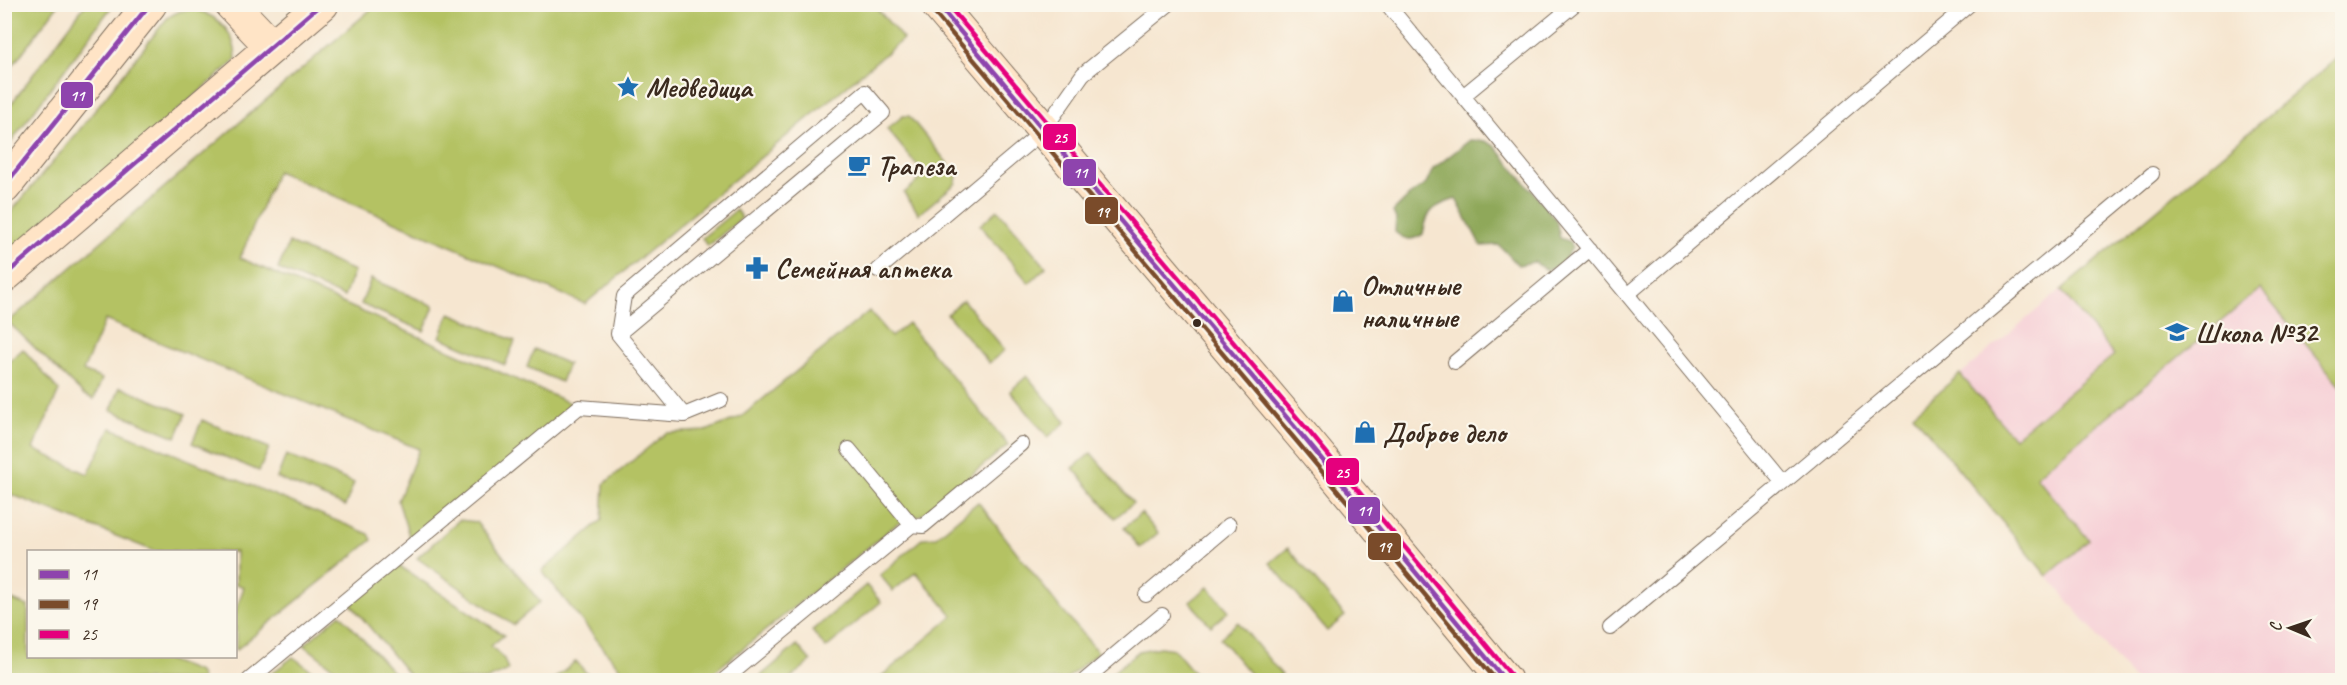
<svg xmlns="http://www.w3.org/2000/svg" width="2347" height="685" viewBox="0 0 2347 685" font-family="Caveat,sans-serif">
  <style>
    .built { fill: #f6cfd6 }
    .green { fill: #b4c264; stroke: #787641; stroke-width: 1.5 }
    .forest { fill: #8fa85a; stroke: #65693c; stroke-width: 1.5 }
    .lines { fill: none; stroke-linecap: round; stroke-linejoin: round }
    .lane-casing { stroke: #7c6c5c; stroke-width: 16 }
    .secondary-casing { stroke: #7c6c5c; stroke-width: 35 }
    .lane { stroke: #fff; stroke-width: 14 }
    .secondary { stroke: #ffe4c6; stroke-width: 33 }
    .bus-1-casing { stroke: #fbf7ec; stroke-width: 9 }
    .bus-2-casing { stroke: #fbf7ec; stroke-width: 9 }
    .bus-3-casing { stroke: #fbf7ec; stroke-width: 9 }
    .bus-1 { stroke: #8e44ad; stroke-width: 4.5 }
    .bus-2 { stroke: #7a4b2a; stroke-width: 4.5 }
    .bus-3 { stroke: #e5007d; stroke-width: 4.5 }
    .bus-dot { fill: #3b2a1e; stroke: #fbf7ec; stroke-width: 2 }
    .labels { text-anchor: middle; stroke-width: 4.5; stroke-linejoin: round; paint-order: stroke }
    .poi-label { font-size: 28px; font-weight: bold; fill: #3b2a1e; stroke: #fbf7ec; text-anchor: start }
    .line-badge { stroke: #fbf7ec; stroke-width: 2 }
    .badge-label { font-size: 16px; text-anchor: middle; font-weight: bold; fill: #fff }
  </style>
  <rect width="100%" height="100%" fill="#fbf7ec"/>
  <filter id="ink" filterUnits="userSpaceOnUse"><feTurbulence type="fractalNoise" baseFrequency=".0167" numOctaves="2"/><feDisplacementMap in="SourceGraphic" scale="12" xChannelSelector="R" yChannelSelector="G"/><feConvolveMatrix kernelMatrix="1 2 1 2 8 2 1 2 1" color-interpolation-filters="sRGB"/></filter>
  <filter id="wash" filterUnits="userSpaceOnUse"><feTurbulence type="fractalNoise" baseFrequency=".008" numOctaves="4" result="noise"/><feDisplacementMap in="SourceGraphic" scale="24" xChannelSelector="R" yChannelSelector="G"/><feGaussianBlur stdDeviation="1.35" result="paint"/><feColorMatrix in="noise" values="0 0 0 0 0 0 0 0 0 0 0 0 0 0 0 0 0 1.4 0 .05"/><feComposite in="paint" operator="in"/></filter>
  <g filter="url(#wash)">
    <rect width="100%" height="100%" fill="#f6e6d0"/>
    <!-- built -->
    <path class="built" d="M2342 54V680H2134L1913 414Z"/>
    <!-- green -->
    <path class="green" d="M5 4 58 5 5 76 4 5Z
      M85 5H113L5 150V112Z
      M376 5H874L903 39 585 304 277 171 240 258 579 407 412 545 398 501 419 449 105 320 83 371 102 379 94 399 84 395 8 322Z
      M195 9C219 17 236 33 236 60L5 260V219L77 133 168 17 180 11Z
      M2342 54V388L2260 289 2036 476 2089 540 2047 576 1913 414 1960 374 2014 438 2114 355 2061 290Z
      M903 116H909L957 175 956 183 919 214 904 193 925 175 887 129Z
      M736 210 742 218 708 246 702 238Z
      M998 210 1046 267 1029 283 980 225Z
      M289 243 354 271 344 297 278 269Z
      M371 279 434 306 424 331 361 304Z
      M963 300 1005 350 989 363 947 314Z
      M869 311 891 337 908 323 1008 445 923 514 897 524 704 680H629L542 571 602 520 604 484 666 433 706 431 741 417Z
      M450 313 515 341 505 365 440 337Z
      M23 349 59 391 33 449 88 474 111 428 369 534 372 540 236 650V610L244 587 236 584V552L154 551 5 492V365Z
      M534 349 568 364 561 382 527 367Z
      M1027 376 1066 422 1048 437 1010 391Z
      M120 387 186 414 176 437 111 410Z
      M202 420 269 448 259 471 192 443Z
      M1091 453 1133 503 1115 518 1073 468Z
      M286 455 354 483 345 506 277 478Z
      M978 502 1060 608 1098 652 1065 680H877L953 616 916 572 893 591 880 575 923 538 936 537Z
      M1141 513 1158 533 1140 548 1124 528Z
      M459 520 476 522 540 602 513 625 417 558Z
      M1288 548 1345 616 1327 631 1270 563Z
      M398 565 504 635 491 646 504 659 508 670 486 680H413L350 603Z
      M866 585 881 602 826 648 812 631Z
      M1208 587 1229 611 1211 626 1190 602Z
      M4 597 28 606V656L160 657 199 672 202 680H5Z
      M340 614 400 680H349L304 645Z
      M1238 622 1282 675 1275 680H1255L1220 638Z
      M797 645 811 661 788 680H756Z
      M1160 647 1174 649 1200 680H1104L1139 651Z
      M293 657 325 680H263Z
      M576 661 592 680H553Z"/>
    <!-- forest -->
    <path class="forest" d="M1470 140 1485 141 1495 146 1556 220 1560 238 1569 241 1572 248 1561 265 1547 270 1534 262 1518 265 1499 245 1481 246 1456 199C1433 206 1427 210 1423 234 1412 241 1406 241 1395 232L1396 219 1393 212 1409 196 1426 184 1433 169Z"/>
  </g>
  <g filter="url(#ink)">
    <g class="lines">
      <!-- lane casing -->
      <g class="lane-casing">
        <path id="lane" d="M1387 4 1783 483
          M1463 96 1575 4
          M878 270 1043 131 1083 74 1169 4
          M1628 294 1970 4
          M618 334 624 296 865 92 883 113 618 334 684 415
          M1455 362 1590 249
          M912 525 923 526 1021 444
          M1146 595 1229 525
          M1610 628 2152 174
          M249 680 579 407 684 415 721 400
          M724 680 912 525 849 449
          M1085 680 1162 615"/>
      </g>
      <!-- secondary casing -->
      <g class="secondary-casing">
        <path id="secondary" d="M231 4 272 47
          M937 4 1305 439 1505 680
          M4 187 150 4
          M4 276 322 4"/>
      </g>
      <!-- lane -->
      <use href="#lane" class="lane"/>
      <!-- secondary -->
      <use href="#secondary" class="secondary"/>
      <!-- bus-1 casing -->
      <g class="bus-1-casing">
        <path id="bus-1" d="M937 4 1305 439 1505 680
          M4 186 150 4
          M4 276 321 4"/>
      </g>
      <!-- bus-2 casing -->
      <g class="bus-2-casing">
        <path id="bus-2" d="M931 9 1299 444 1496 680"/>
      </g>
      <!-- bus-3 casing -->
      <g class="bus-3-casing">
        <path id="bus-3" d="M947 4 1311 434 1511 675"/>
      </g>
      <!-- bus-1 -->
      <use href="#bus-1" class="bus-1"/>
      <!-- bus-2 -->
      <use href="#bus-2" class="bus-2"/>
      <!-- bus-3 -->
      <use href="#bus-3" class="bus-3"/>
    </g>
  </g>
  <!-- icons -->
  <defs>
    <g id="sight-bare" transform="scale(1.8)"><path d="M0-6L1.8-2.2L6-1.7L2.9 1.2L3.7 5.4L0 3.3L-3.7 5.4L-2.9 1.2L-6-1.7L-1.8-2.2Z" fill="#1f6fb2" stroke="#fbf7ec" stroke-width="2.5" paint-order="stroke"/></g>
    <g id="cafe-bare" transform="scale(1.8)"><path d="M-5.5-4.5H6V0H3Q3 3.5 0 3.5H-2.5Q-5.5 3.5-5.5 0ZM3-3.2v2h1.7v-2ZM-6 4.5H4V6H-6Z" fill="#1f6fb2" stroke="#fbf7ec" stroke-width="2.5" paint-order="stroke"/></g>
    <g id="pharmacy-bare" transform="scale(1.8)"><path d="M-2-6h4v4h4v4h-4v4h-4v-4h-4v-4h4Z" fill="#1f6fb2" stroke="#fbf7ec" stroke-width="2.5" paint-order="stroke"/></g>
    <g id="shop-bare" transform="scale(1.8)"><path d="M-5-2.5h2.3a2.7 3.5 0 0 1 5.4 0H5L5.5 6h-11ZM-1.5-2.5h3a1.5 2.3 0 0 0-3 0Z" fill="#1f6fb2" stroke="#fbf7ec" stroke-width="2.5" paint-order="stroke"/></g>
    <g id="school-bare" transform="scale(1.8)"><path d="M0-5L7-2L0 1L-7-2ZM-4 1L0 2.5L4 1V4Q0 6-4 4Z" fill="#1f6fb2" stroke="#fbf7ec" stroke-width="2.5" paint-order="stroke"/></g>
  </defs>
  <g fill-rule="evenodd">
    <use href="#sight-bare" x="628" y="87"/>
    <use href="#cafe-bare" x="859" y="165"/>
    <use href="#pharmacy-bare" x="757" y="268"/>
    <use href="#shop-bare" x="1343" y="301"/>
    <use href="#school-bare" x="2177" y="332"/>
    <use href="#shop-bare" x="1365" y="432"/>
  </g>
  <!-- markers -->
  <circle class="bus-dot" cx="1197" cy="323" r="5"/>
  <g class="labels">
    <!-- poi labels -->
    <g class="poi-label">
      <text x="646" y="97">Медведица</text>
      <text x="877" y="175">Трапеза</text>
      <text x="775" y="278">Семейная аптека</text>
      <text x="1361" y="295">Отличные<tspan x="1361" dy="32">наличные</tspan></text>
      <text x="2195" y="342">Школа №32</text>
      <text x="1383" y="442">Доброе дело</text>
    </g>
  </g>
  <g class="line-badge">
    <rect x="60" y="81" width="34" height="28" rx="6" fill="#8e44ad"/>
    <rect x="1042" y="123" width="35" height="28" rx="6" fill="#e5007d"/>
    <rect x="1062" y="158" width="35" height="29" rx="6" fill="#8e44ad"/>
    <rect x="1084" y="196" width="35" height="29" rx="6" fill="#7a4b2a"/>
    <rect x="1325" y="457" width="35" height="29" rx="6" fill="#e5007d"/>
    <rect x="1347" y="496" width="34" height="29" rx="6" fill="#8e44ad"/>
    <rect x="1367" y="532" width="35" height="29" rx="6" fill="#7a4b2a"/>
  </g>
  <g class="badge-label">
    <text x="77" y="101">11</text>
    <text x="1060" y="143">25</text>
    <text x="1080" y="178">11</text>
    <text x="1102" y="217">19</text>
    <text x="1342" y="478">25</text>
    <text x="1364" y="516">11</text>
    <text x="1384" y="552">19</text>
  </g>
  <!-- margin -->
  <rect width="2347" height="685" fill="none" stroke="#fbf7ec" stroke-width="24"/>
  <!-- legend -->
  <rect x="27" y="550" width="210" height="108" fill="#fbf7ec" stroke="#aea59a" stroke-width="1.5"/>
  <rect x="39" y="570" width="30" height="9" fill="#8e44ad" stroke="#aea59a" stroke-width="1.5"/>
  <text x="81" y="580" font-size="18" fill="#3b2a1e">11</text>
  <rect x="39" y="600" width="30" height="9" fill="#7a4b2a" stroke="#aea59a" stroke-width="1.5"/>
  <text x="81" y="610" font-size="18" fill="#3b2a1e">19</text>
  <rect x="39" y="630" width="30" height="9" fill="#e5007d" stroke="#aea59a" stroke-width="1.5"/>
  <text x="81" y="640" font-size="18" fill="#3b2a1e">25</text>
  <!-- north arrow -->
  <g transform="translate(2290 628) rotate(272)" stroke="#fbf7ec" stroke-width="4.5" paint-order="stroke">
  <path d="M0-4.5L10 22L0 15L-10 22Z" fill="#3b2a1e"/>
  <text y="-9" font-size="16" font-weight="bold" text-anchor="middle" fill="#3b2a1e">С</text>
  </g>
</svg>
